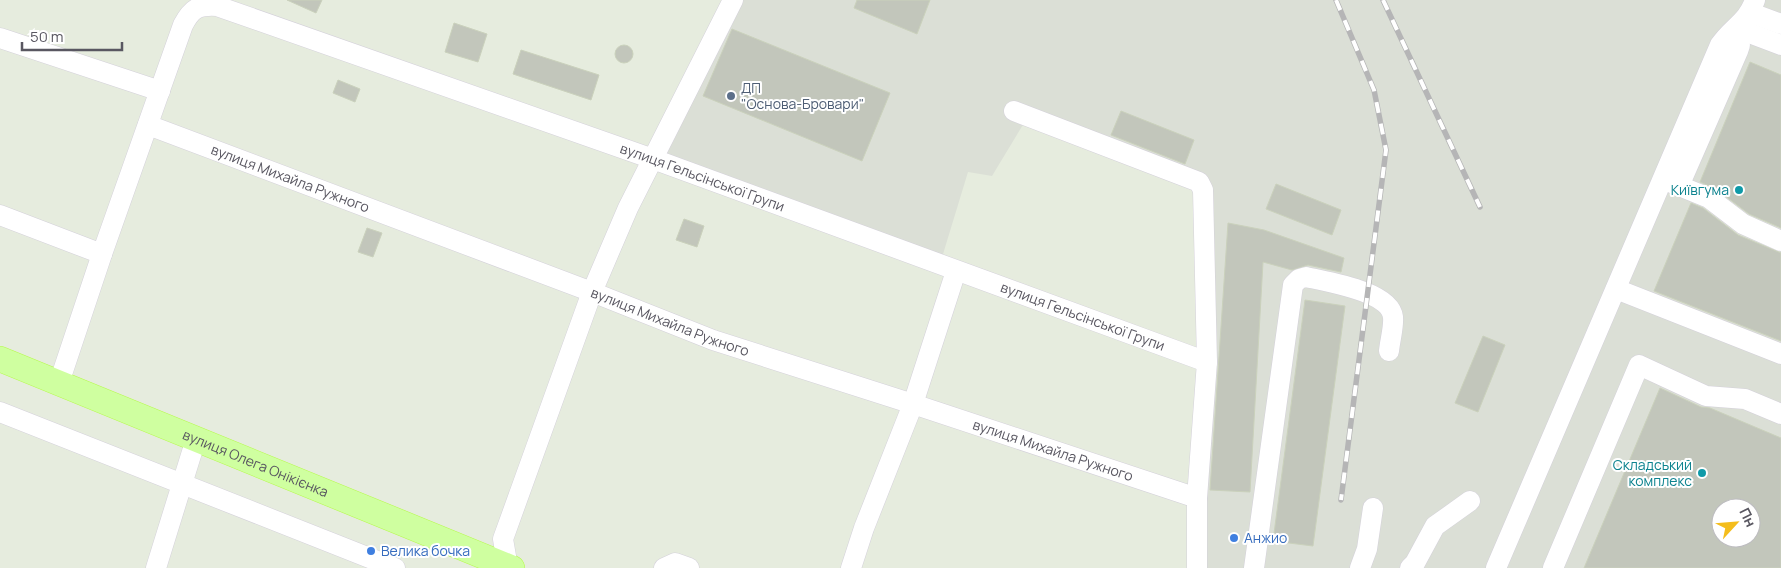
<svg xmlns="http://www.w3.org/2000/svg" width="1781" height="568" viewBox="0 0 1781 568" font-family="Manrope,sans-serif">
  <style>
    .industrial { fill: #dbdfd6; fill-rule: evenodd }
    .building { fill: #c2c6bb; stroke: #cad1bc; fill-rule: evenodd }
    .lines { fill: none; stroke-linecap: round; stroke-linejoin: round }
    .minor-casing { stroke: #d4d1da; stroke-width: 21 }
    .major-casing { stroke: #b6fa49; stroke-width: 26 }
    .minor { stroke: #fff; stroke-width: 20 }
    .major { stroke: #cfffa0; stroke-width: 25 }
    .rail-casing { stroke: #b5b5b6; stroke-width: 5.5 }
    .rail { stroke: #fff; stroke-width: 4; stroke-dasharray: 11; stroke-linecap: butt }
    .service-dot { fill: #5c6f8a; stroke: #fff; stroke-width: 2 }
    .culture-dot { fill: #0f9aa8; stroke: #fff; stroke-width: 2 }
    .shop-dot { fill: #3f7fe0; stroke: #fff; stroke-width: 2 }
    .labels { text-anchor: middle; stroke-width: 4; stroke-linejoin: round; paint-order: stroke }
    .service-label { font-size: 14px; fill: #4e5e75; stroke: #fff; text-anchor: start }
    .street-label { font-size: 14px; fill: #595761; stroke: #fff }
    .culture-label { font-size: 14px; fill: #0d838f; stroke: #fff; text-anchor: end }
    .shop-label { font-size: 14px; fill: #366cbe; stroke: #fff; text-anchor: start }
  </style>
  <rect width="100%" height="100%" fill="#e6ecde"/>
  <!-- industrial -->
  <path class="industrial" d="M733 0H1781V568H1197L1203 190 1024 123 992 176 968 172 940 264 653 159ZM1721 508H1751V538H1721Z"/>
  <!-- building -->
  <path class="building" d="M287 0H322L316 13Z
    M857 0H930L917 34 854 8Z
    M454 23 487 34 478 62 445 52Z
    M732 29 890 93 862 161 703 96Z
    M615 54a9 9 0 1 1 18 0a9 9 0 1 1-18 0Z
    M521 50 599 75 591 100 513 74Z
    M1750 62 1781 75V228L1749 214 1716 189 1700 182Z
    M338 80 360 89 355 102 333 93Z
    M1121 111 1194 140 1185 164 1111 135Z
    M1276 184 1341 210 1332 235 1266 209Z
    M1691 203 1703 208 1738 235 1781 253V341L1654 291Z
    M684 219 704 226 697 247 676 240Z
    M1228 223 1264 230 1344 258 1341 272 1308 265 1292 270 1263 262 1250 492 1210 490Z
    M367 228 382 233 373 257 358 252Z
    M1305 300 1345 306 1313 546 1273 541Z
    M1483 336 1505 345 1478 412 1455 403Z
    M1660 388 1701 407 1710 408 1781 438V568H1584ZM1721 508H1751V538H1721Z"/>
  <g class="lines">
    <!-- minor casing -->
    <g class="minor-casing">
      <g id="minor">
        <path d="M1751 13 1781 24"/>
        <path d="M1736 28 1781 45"/>
        <path d="M0 38 160 91"/>
        <path d="M1014 111 1199 182 1203 190 1207 362 1197 498V568"/>
        <path id="s1" d="M148 125 592 292 713 340 913 404 1197 498"/>
        <path d="M1667 181 1709 198 1743 224 1781 241"/>
        <path d="M1679 186 1738 51 1740 45 1736 28"/>
        <path d="M0 215 102 254"/>
        <path d="M1616 289 1781 354"/>
        <path id="s2" d="M59 383 102 254 183 25C192 8 198 5 217 6L653 159 1207 362"/>
        <path d="M0 412 395 568"/>
        <path d="M156 568 196 439"/>
        <path d="M508 568 503 539 592 292 628 208 733 0"/>
        <path d="M664 568 675 563 689 568"/>
        <path d="M851 568 864 528 913 404 956 271"/>
        <path d="M1254 568 1293 285 1299 279 1306 277C1327 282 1390 291 1393 317 1394 327 1390 340 1389 351"/>
        <path d="M1360 568 1367 549 1373 508"/>
        <path d="M1410 568 1415 563 1435 526 1470 501"/>
        <path d="M1496 568 1720 45C1733 26 1747 23 1755 0"/>
        <path d="M1553 568 1639 365 1706 396 1745 399 1781 414"/>
      </g>
    </g>
    <!-- major casing -->
    <g class="major-casing">
      <g id="major">
        <path id="s3" d="M0 359 512 568"/>
      </g>
    </g>
    <!-- minor -->
    <use href="#minor" class="minor"/>
    <!-- major -->
    <use href="#major" class="major"/>
    <!-- rail casing -->
    <g class="rail-casing">
      <path id="rail" d="M1336 0 1374 90 1386 150 1341 500
        M1383 0 1480 207"/>
    </g>
    <!-- rail -->
    <use href="#rail" class="rail"/>
  </g>
  <!-- markers -->
  <circle class="service-dot" cx="731" cy="96" r="5"/>
  <g class="culture-dot">
    <circle cx="1739" cy="190" r="5"/>
    <circle cx="1702" cy="473" r="5"/>
  </g>
  <g class="shop-dot">
    <circle cx="1234" cy="538" r="5"/>
    <circle cx="371" cy="551" r="5"/>
  </g>
  <g class="labels">
    <!-- service labels -->
    <g class="service-label">
      <text x="741" y="93">ДП<tspan x="741" dy="16">"Основа-Бровари"</tspan></text>
    </g>
    <!-- street labels -->
    <g class="street-label">
      <text dy="5" stroke="none"><textPath href="#s2" startOffset="936">вулиця Гельсінської Групи</textPath></text>
      <text dy="5" stroke="none"><textPath href="#s1" startOffset="152">вулиця Михайла Ружного</textPath></text>
      <text dy="5" stroke="none"><textPath href="#s2" startOffset="1341">вулиця Гельсінської Групи</textPath></text>
      <text dy="5" stroke="none"><textPath href="#s1" startOffset="558">вулиця Михайла Ружного</textPath></text>
      <text dy="5" stroke="none"><textPath href="#s1" startOffset="962">вулиця Михайла Ружного</textPath></text>
      <text dy="5" stroke="none"><textPath href="#s3" startOffset="276">вулиця Олега Онікієнка</textPath></text>
    </g>
    <!-- culture labels -->
    <g class="culture-label">
      <text x="1729" y="195">Київгума</text>
      <text x="1692" y="470">Складський<tspan x="1692" dy="16">комплекс</tspan></text>
    </g>
    <!-- shop labels -->
    <g class="shop-label">
      <text x="1244" y="543">Анжио</text>
      <text x="381" y="556">Велика бочка</text>
    </g>
  </g>
  <!-- north arrow -->
  <g transform="translate(1736 523) rotate(64)"><circle r="24" fill="#ffffff" stroke="#bdbcc0"/>
  <path d="M0-4L9 19L0 12L-9 19Z" fill="#f4bd1c"/>
  <text y="-8" font-size="14" font-weight="bold" text-anchor="middle" fill="#595761">Пн</text>
  </g>
  <!-- scale -->
  <path d="M22 42v8h100v-8" fill="none" stroke="#595761" stroke-width="2.5"/>
  <text x="30" y="42" font-size="15" fill="#595761" stroke="#ffffff" stroke-width="4" paint-order="stroke">50 m</text>
</svg>
